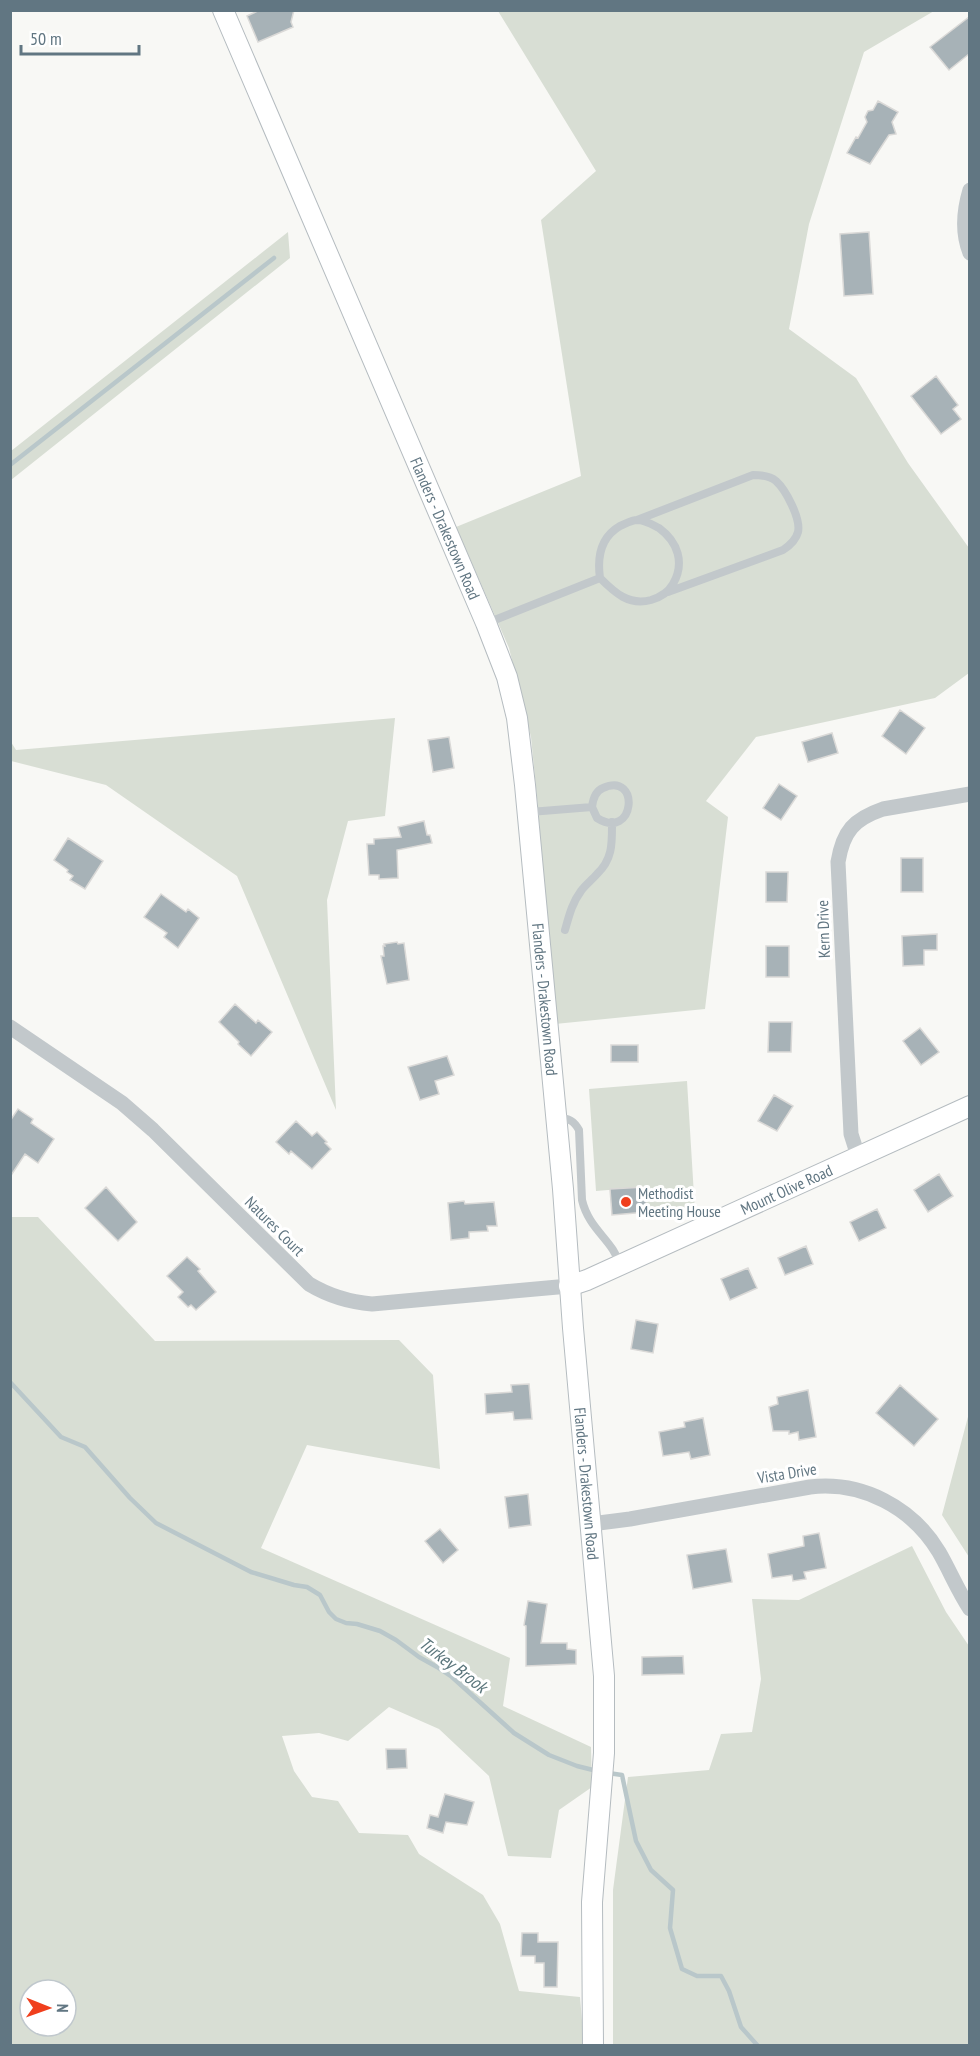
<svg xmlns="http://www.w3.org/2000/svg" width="980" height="2056" viewBox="0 0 980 2056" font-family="'PT Sans Narrow',sans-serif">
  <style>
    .green { fill: #d8ded4; fill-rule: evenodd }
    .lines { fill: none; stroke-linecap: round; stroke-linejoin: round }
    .stream { stroke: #b9c7ca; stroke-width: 4.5 }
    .building { fill: #a7b2b7; stroke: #dad9d7; stroke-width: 1.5 }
    .secondary-casing { stroke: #b5bcc0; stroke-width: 22 }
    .lane { stroke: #c2c8cb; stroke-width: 8 }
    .street { stroke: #c2c8cb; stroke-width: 15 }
    .secondary { stroke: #fff; stroke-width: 20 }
    .poi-dot { fill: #f03f1d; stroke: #fff; stroke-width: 2 }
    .labels { text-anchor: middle; stroke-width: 6; stroke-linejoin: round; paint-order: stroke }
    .street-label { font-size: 16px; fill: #617682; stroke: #fff }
    .poi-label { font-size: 16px; fill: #617682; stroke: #fff; text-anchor: start }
    .water-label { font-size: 18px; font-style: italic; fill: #5b767c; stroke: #fff }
  </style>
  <rect width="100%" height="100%" fill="#f8f8f5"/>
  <!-- green -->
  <path class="green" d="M498 11H934L864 52 809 224 789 329 856 378 908 463 969 548V673L935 698 756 737 706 801 728 817 705 1009 555 1024 538 808 531 737 509 648 456 527 581 476 541 220 596 171Z
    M288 232 290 258 11 480V451Z
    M395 718 385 816 348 821 327 900 336 1110 237 876 106 785 11 761V742L16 750Z
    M687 1081 695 1212 647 1220 645 1187 596 1191 589 1089Z
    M10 1217H38L155 1341 399 1340 433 1375 440 1469 307 1445 261 1548 510 1658 503 1706 591 1747 592 1787 559 1810 551 1858 508 1856 489 1776 439 1729 389 1707 348 1741 319 1733 282 1736 294 1771 312 1797 338 1801 359 1833 408 1835 419 1854 483 1895 500 1924 519 1991 580 1997 584 2045H11ZM30 1990H66V2026H30Z
    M969 1413V1557L942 1515Z
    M912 1546 946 1612 969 1646V2045H613V1890L628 1777 709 1770 721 1734 752 1732 761 1679 752 1599 799 1600Z"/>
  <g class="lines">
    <!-- stream -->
    <path class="stream" d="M10 465 274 258
      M10 1382 61 1437 85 1447 130 1498 156 1523 251 1572 294 1585 307 1587 320 1595 329 1612 336 1619 346 1623 357 1624 380 1631 396 1640 419 1657 437 1667 452 1677 514 1733 549 1755 577 1766 597 1771
      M608 1773 622 1775 636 1841 651 1870 673 1890 670 1928 682 1969 697 1976H721L729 1991 741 2027 758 2046"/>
  </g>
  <!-- building -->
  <path class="building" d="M260 10H294L291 22 293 27 258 42 247 16Z
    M969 17V54L949 70 930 47Z
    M878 101 898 112 892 122 896 134 889 135 870 164 847 153 856 137 858 138 867 122 865 117 868 111 873 110Z
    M869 232 873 294 844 296 840 234Z
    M936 376 958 405 953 409 961 419 941 434 911 396Z
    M900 710 925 728 906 754 882 736Z
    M832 733 838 753 808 762 802 742Z
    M449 737 454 768 433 772 428 740Z
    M779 784 797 796 781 820 763 808Z
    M424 821 427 835H430L432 843 397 850 398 878 379 879V875H369L367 844H374V839L401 837 398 827Z
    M68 838 103 861 85 889 70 880 73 876 67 872 68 870 54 860Z
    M901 858H923V892H901Z
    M766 872H788L787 902H766Z
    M161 894 186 912 188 909 199 918 178 948 164 937 167 933 144 917Z
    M937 934V950H924V965L903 966 902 936Z
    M397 942 398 944 404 943 409 980 387 984 381 956H384L383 946H385L384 944Z
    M766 946H789V977H766Z
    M235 1004 256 1023 258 1020 272 1032 251 1056 238 1044 239 1042 219 1022Z
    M769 1022H792L791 1052H768Z
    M920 1028 939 1052 921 1065 903 1041Z
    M611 1045H638V1062H611Z
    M447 1056 454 1075 435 1081 439 1094 420 1100 408 1067Z
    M774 1095 793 1106 777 1131 758 1121Z
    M18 1109 33 1119 31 1123 54 1139 38 1163 25 1154 10 1177V1121Z
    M296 1121 312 1136 317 1132 327 1142 325 1143 331 1149 312 1169 291 1151 289 1154 276 1142Z
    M939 1174 953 1196 928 1212 914 1190Z
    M106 1187 137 1222 118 1241 85 1208Z
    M645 1187 647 1212 612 1215 610 1189Z
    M464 1201 465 1204 494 1202 497 1226H487L488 1231 469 1232V1238L451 1240 448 1203Z
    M877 1209 886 1228 859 1241 850 1222Z
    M806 1246 813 1264 785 1275 778 1258Z
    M187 1257 200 1269 198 1271 216 1292 196 1310 191 1305 188 1307 178 1297 183 1292 167 1276Z
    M748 1268 757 1288 730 1300 721 1279Z
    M636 1320 658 1324 653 1353 631 1349Z
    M529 1384 532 1419 514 1420 513 1412 486 1414 485 1394 512 1392 511 1385Z
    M900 1385 938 1419 914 1446 876 1413Z
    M808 1390 816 1437 799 1440 798 1432 789 1434V1431H773L769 1407 778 1404 777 1397Z
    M703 1418 710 1455 691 1459 689 1452 663 1456 659 1432 685 1427 684 1422Z
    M528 1494 531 1525 509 1528 505 1497Z
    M440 1529 458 1550 443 1563 425 1541Z
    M819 1533 826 1568 804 1572 806 1579 793 1581 792 1575 772 1578 768 1554 804 1546 803 1536Z
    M726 1549 732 1582 693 1589 687 1555Z
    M528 1601 547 1604 541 1643H567V1649L576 1650V1664L526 1666V1626L524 1625Z
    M683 1656 684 1674 642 1675V1657Z
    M386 1749H406L407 1768 387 1769Z
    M445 1794 474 1802 467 1825 446 1822 443 1833 427 1828 430 1815 438 1817Z
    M522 1933H538V1942H558L557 1987H544V1963H535V1956H521Z"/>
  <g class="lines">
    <!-- secondary casing -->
    <g class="secondary-casing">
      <g id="secondary">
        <path id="s1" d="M223 10 486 623 507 677 517 718 525 785 563 1189 573 1328 604 1676V1753L592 1902 593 2046"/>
        <path id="s2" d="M569 1286 587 1280 970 1106"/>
      </g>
    </g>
    <!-- lane -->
    <path class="lane" d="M637 520 753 475C761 475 770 476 776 481 786 490 801 519 798 532 796 540 789 546 783 550L668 592
      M487 623 600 578C615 593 629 606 651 600 661 597 668 593 673 584 685 563 678 542 659 528 653 525 645 520 637 520 632 520 625 524 620 526 601 537 597 557 600 578
      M530 812 592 807 597 818C635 842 641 771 603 788 595 791 593 799 592 807
      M565 930C569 916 572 903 581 891 585 885 592 880 597 874 613 859 612 843 612 822
      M558 1118C569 1118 574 1121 579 1130L582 1200C589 1230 613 1240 620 1265"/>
    <!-- street -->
    <path class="street" d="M970 190C964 210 962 233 970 253
      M10 1027 122 1103 153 1130 309 1284C329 1296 348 1302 372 1304L569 1286
      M858 1156 851 1134 838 862C843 831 854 819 883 809L970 794
      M591 1524 630 1519 810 1487C862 1481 912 1507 939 1552 950 1571 958 1591 970 1609"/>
    <!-- secondary -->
    <use href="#secondary" class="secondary"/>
  </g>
  <!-- markers -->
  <circle class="poi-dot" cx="626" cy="1202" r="6"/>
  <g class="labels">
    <!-- street labels -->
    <g class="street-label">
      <text dy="6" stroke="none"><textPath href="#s1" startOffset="564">Flanders - Drakestown Road</textPath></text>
      <text transform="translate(823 929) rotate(-92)" y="6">Kern Drive</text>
      <text dy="6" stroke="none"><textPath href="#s1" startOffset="1050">Flanders - Drakestown Road</textPath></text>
      <text dy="6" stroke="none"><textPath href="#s2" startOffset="238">Mount Olive Road</textPath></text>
      <text transform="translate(275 1226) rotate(45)" y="6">Natures Court</text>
      <text transform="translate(787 1473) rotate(-9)" y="6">Vista Drive</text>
      <text dy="6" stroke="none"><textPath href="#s1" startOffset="1536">Flanders - Drakestown Road</textPath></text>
    </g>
    <!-- poi labels -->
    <g class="poi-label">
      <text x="638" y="1199">Methodist<tspan x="638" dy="18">Meeting House</tspan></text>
    </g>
    <!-- water labels -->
    <g class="water-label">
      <text transform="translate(453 1665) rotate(37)" y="6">Turkey Brook</text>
    </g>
  </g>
  <!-- border -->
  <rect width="980" height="2056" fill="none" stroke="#617682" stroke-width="24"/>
  <!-- north arrow -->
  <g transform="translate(48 2008) rotate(91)"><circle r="28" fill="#ffffff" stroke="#c0c8cd" stroke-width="1.5"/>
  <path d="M0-4.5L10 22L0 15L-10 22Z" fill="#f03f1d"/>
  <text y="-9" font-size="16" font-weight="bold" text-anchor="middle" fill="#617682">N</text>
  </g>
  <!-- scale -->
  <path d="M21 45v9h118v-9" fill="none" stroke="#617682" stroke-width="3"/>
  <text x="30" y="45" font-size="18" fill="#617682" stroke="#ffffff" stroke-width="4.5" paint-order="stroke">50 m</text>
</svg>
